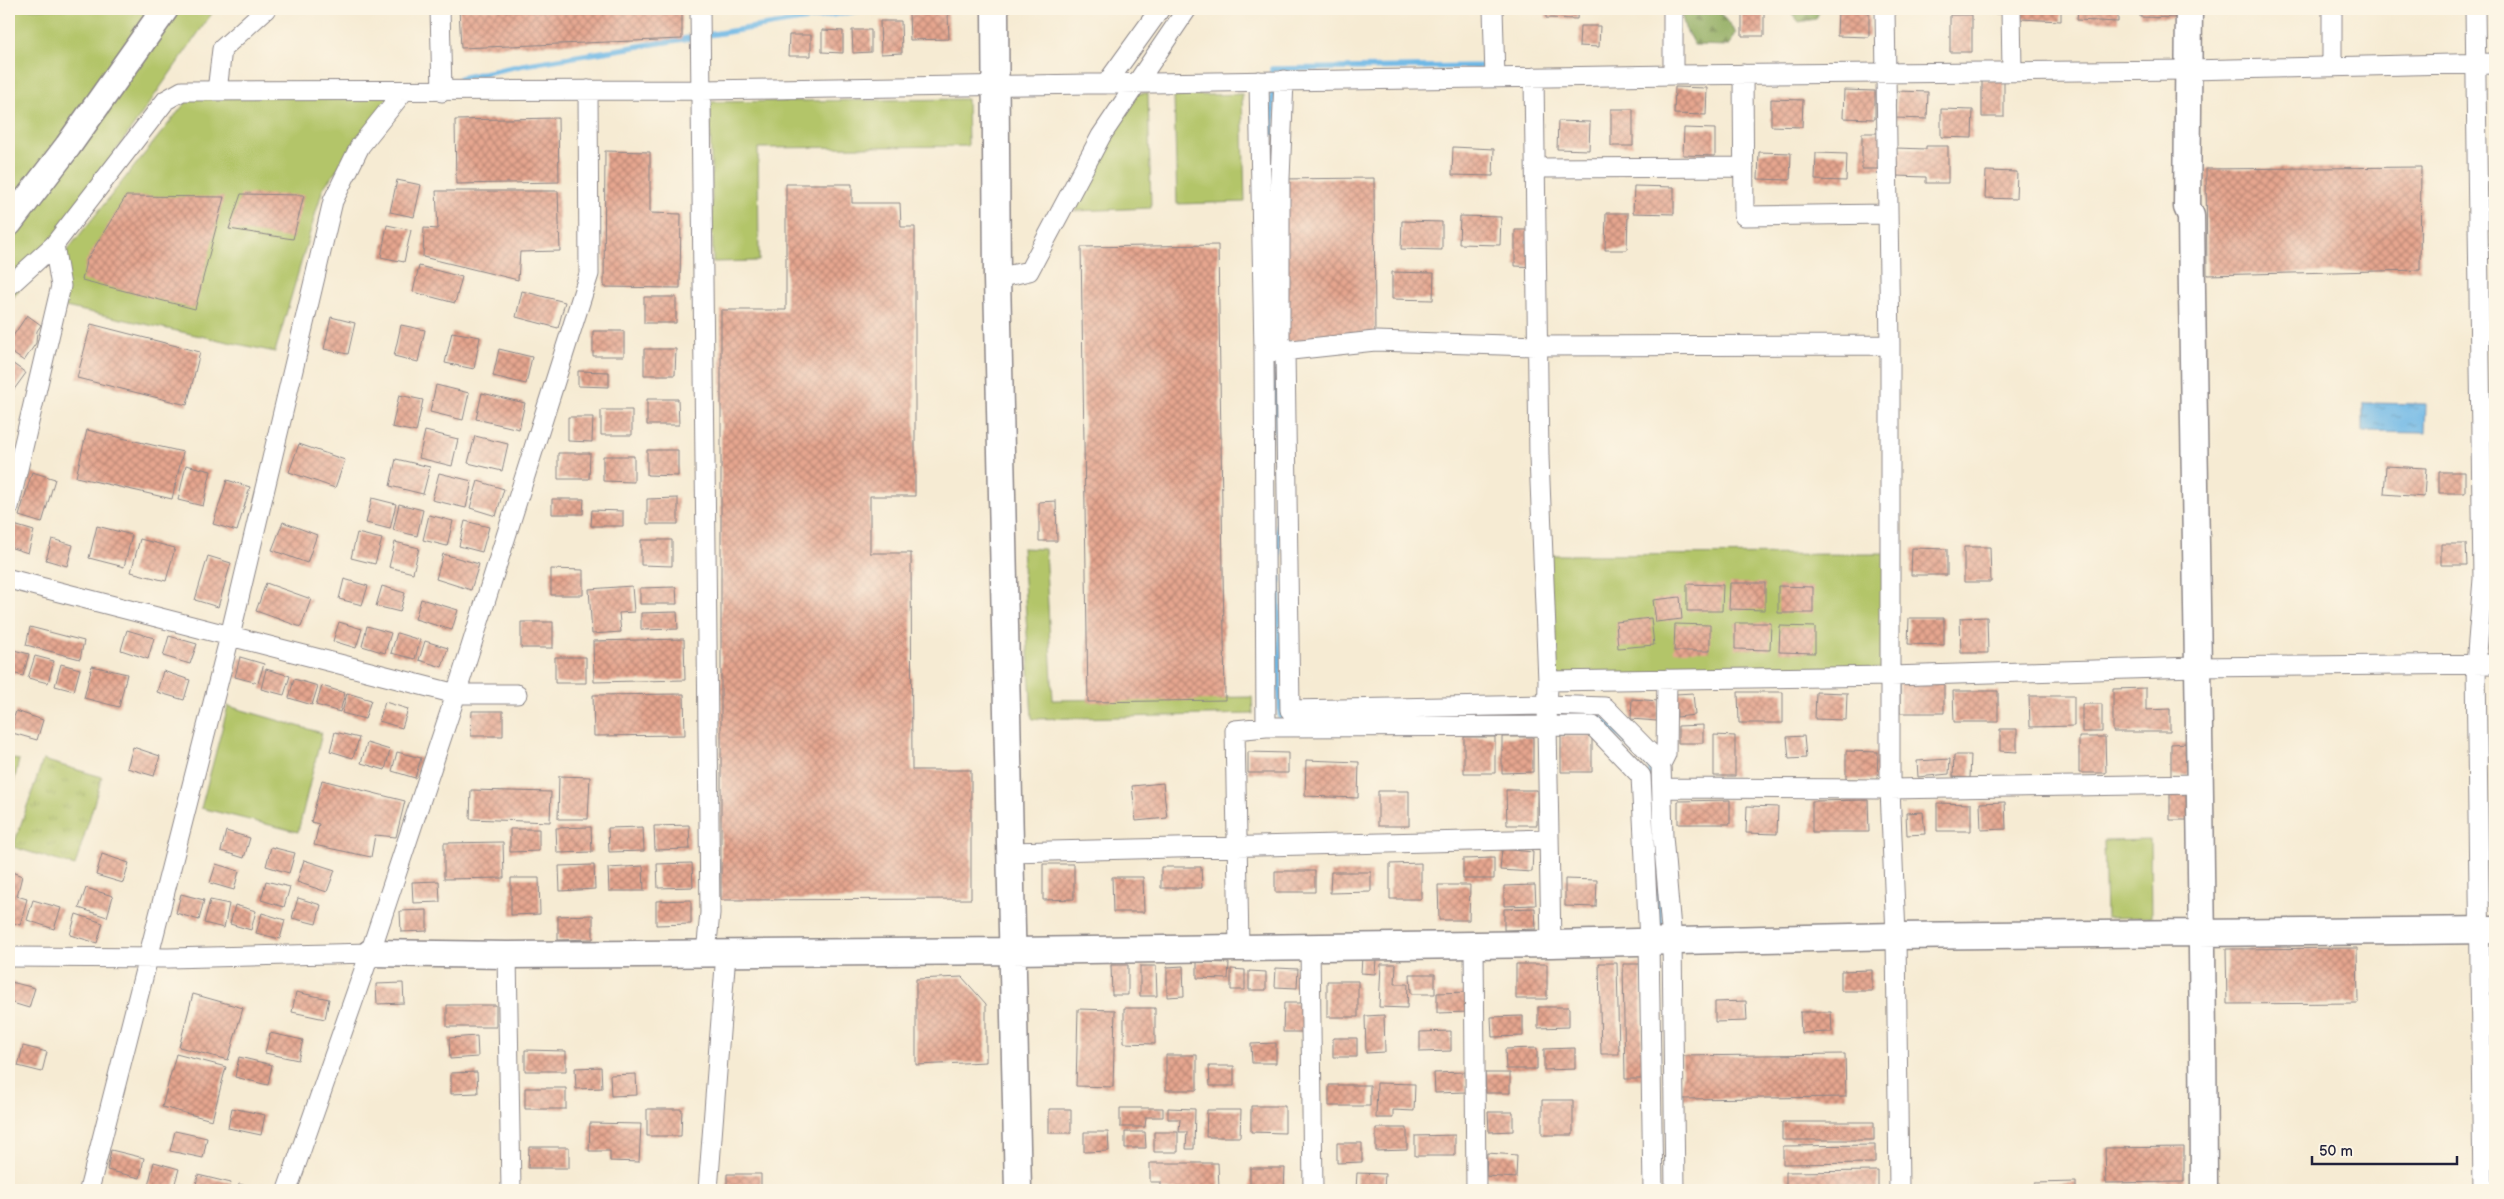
<svg xmlns="http://www.w3.org/2000/svg" width="2504" height="1199" viewBox="0 0 2504 1199" font-family="'Balsamiq Sans',sans-serif">
  <style>
    .grass { fill: #b3c569; stroke: #6a7452 }
    .forest { fill: url(#forest-firs); stroke: #58664c }
    .park { fill: url(#park-tufts); stroke: #6a7452 }
    .water { fill: url(#water-ripples); stroke: #486d90 }
    .lines { fill: none; stroke-linecap: round; stroke-linejoin: round }
    .stream { stroke: #6eb8e6; stroke-width: 5.5 }
    .building { fill: url(#building-cross-hatch) }
    .street-casing { stroke: #8c8687; stroke-width: 21 }
    .secondary-casing { stroke: #8c8687; stroke-width: 29 }
    .street { stroke: #fff; stroke-width: 19 }
    .secondary { stroke: #fff; stroke-width: 26 }
  </style>
  <defs>
    <pattern id="forest-firs" width="22" height="20" patternUnits="userSpaceOnUse" patternTransform="scale(1.25)"><rect width="22" height="20" fill="#8eaa5d"/><path d="M5 1l3.5 6h-7zM16 11l3.5 6h-7z" fill="#748a4e"/></pattern>
    <pattern id="park-tufts" width="24" height="20" patternUnits="userSpaceOnUse" patternTransform="scale(1.25)"><rect width="24" height="20" fill="#b3c569"/><path d="M3 7l-1-3M5 7V3M7 7l1-3M15 17l-1-3M17 17v-4M19 17l1-3" fill="none" stroke="#9aa95c"/></pattern>
    <pattern id="water-ripples" width="26" height="14" patternUnits="userSpaceOnUse" patternTransform="scale(1.25)"><rect width="26" height="14" fill="#6eb8e6"/><path d="M2 4q2-2 4 0t4 0M15 11q2-2 4 0t4 0" fill="none" stroke="#5a95bc"/></pattern>
    <pattern id="building-cross-hatch" width="8" height="8" patternUnits="userSpaceOnUse" patternTransform="scale(1.25)"><rect width="8" height="8" fill="#e6a68f"/><path d="M0 0l8 8M0 8l8-8" fill="none" stroke="#ba8776"/></pattern>
  </defs>
  <rect width="100%" height="100%" fill="#fcf5e5"/>
  <filter id="ink" filterUnits="userSpaceOnUse"><feTurbulence type="fractalNoise" baseFrequency=".02" numOctaves="2"/><feDisplacementMap in="SourceGraphic" scale="10" xChannelSelector="R" yChannelSelector="G"/><feConvolveMatrix kernelMatrix="1 2 1 2 8 2 1 2 1" color-interpolation-filters="sRGB"/></filter>
  <filter id="wash" filterUnits="userSpaceOnUse"><feTurbulence type="fractalNoise" baseFrequency=".0096" numOctaves="4" result="noise"/><feDisplacementMap in="SourceGraphic" scale="20" xChannelSelector="R" yChannelSelector="G"/><feGaussianBlur stdDeviation="1.12" result="paint"/><feColorMatrix in="noise" values="0 0 0 0 0 0 0 0 0 0 0 0 0 0 0 0 0 1.4 0 .05"/><feComposite in="paint" operator="in"/></filter>
  <g filter="url(#wash)">
    <rect width="100%" height="100%" fill="#f6ebd3"/>
    <!-- grass -->
    <path class="grass" d="M9 9H215L9 304Z
      M398 91 323 188 275 352 56 305 57 263 190 97Z
      M1148 93 1151 208 1075 211 1130 94Z
      M1242 94 1245 202 1177 204 1174 96Z
      M967 99 968 146 758 148 759 261 713 262 710 102Z
      M1022 548 1045 549 1053 700 1252 697 1253 714 1032 719Z
      M1890 554 1891 668 1548 681 1543 555Z
      M228 706 322 733 298 832 201 808Z
      M9 758 19 760 9 803Z
      M2150 840 2151 917 2106 918 2104 841Z"/>
    <!-- forest -->
    <path class="forest" d="M1680 9H1717L1736 33 1729 46 1694 45 1685 28Z
      M1788 9H1820L1816 19 1799 22Z
      M2495 395V469H2486V396Z"/>
    <!-- park -->
    <path class="park" d="M43 760 102 777 75 866 13 847Z"/>
    <!-- water -->
    <path class="water" d="M2363 403 2426 404 2425 433 2363 432Z"/>
    <g class="lines">
      <!-- stream -->
      <path class="stream" d="M460 78 523 65 868 9
        M1273 133 1272 69 1487 66V61
        M1276 355 1280 717H1291
        M1593 715H1598L1651 767 1653 835 1662 935
        M1460 716 1581 715"/>
    </g>
    <g id="blocks">
      <!-- building -->
      <path class="building" d="M459 9H682V39L461 48Z
        M1546 9H1578L1577 19 1546 18Z
        M1742 9H1764V36H1742Z
        M1838 9 1869 10V37L1837 36Z
        M1982 9H1999V14L1982 13Z
        M2020 9H2061V21L2020 19Z
        M2078 9H2118V22L2077 20Z
        M2140 9H2181L2180 18 2140 17Z
        M948 13 949 39 910 40 909 14Z
        M1950 15H1972V52H1950Z
        M880 21H901L902 53 881 54Z
        M1580 26H1600L1599 47 1579 46Z
        M822 30 843 31V53L822 52Z
        M852 30H871V52L853 53Z
        M789 35H811V56H788Z
        M1982 80H2004V117H1982Z
        M1675 87 1707 88 1706 115 1674 114Z
        M1844 90 1875 91V119L1843 118Z
        M1897 91 1928 92 1927 119 1896 118Z
        M1771 99 1803 100 1802 127 1771 126Z
        M1611 109H1633V146H1611Z
        M1941 109 1973 110 1972 138 1941 137Z
        M558 118 559 182 456 184 455 120Z
        M1558 121 1590 122 1589 150 1557 149Z
        M1684 128 1715 129V156L1683 155Z
        M1862 133H1884V169H1862Z
        M1926 146H1948V183H1926V177L1896 176V148L1926 149Z
        M1453 147 1494 149 1493 176 1452 175Z
        M605 151 650 152V213L681 214 680 288 604 287Z
        M1759 152 1791 153 1790 180 1758 179Z
        M1816 153 1847 154 1846 181 1815 180Z
        M2421 167 2420 270 2207 275 2206 169Z
        M1986 171 2017 172 2016 199 1985 198Z
        M1374 178 1375 341H1280V179Z
        M397 180 421 185 414 217 390 212Z
        M786 184H852V203H900L901 227H915V496H870V553H911L912 770H971V899L721 900V310H786Z
        M1634 186 1674 187V214L1633 213Z
        M436 191H558L560 251 520 252 518 280 423 257 424 228 438 229Z
        M241 194 304 195 293 239 229 229Z
        M126 196 224 197 195 309 82 280 86 261Z
        M1606 213H1628L1627 250H1605Z
        M1460 216 1501 217 1500 245 1459 244Z
        M1402 221 1442 222V250L1401 249Z
        M387 225 411 230 404 262 381 257Z
        M1515 230H1537V267L1515 266Z
        M1218 245 1225 700 1088 702 1081 247Z
        M419 266 462 277 455 303 413 292Z
        M1392 272 1434 273 1433 300 1392 299Z
        M522 291 565 302 558 328 516 317Z
        M644 297H676V323H644Z
        M27 315 41 325 37 331 36 343 24 361 9 351V342Z
        M331 317 355 323 348 354 324 349Z
        M91 324 200 352 187 405 77 378Z
        M401 325 425 330 418 362 394 356Z
        M593 331H624V356H593Z
        M452 332 480 337 474 369 445 363Z
        M499 349 532 357 526 384 493 376Z
        M644 349H676L675 375H644Z
        M9 361 26 373 10 395 9 394Z
        M578 371 609 372V387L578 386Z
        M436 385 469 393 463 420 430 412Z
        M482 393 525 403 519 429 476 419Z
        M399 395 423 400 416 432 392 427Z
        M647 399H678L679 425H647Z
        M9 404 13 406 10 419H9Z
        M601 410H632V435H601Z
        M568 417H593L592 442 568 441Z
        M87 430 183 452 172 499 76 477Z
        M425 431 458 439 452 466 419 458Z
        M475 436 508 444 502 471 468 463Z
        M299 444 345 460 335 488 289 472Z
        M647 450H678V476L647 475Z
        M558 453H590L589 479H558Z
        M603 456H634V482L603 481Z
        M396 459 430 467 423 494 390 486Z
        M186 465 211 471 203 506 178 500Z
        M2386 466 2426 468 2424 497 2384 494Z
        M32 472 55 479 42 523 19 516Z
        M2439 472H2465V493H2439Z
        M439 473 472 481 466 508 432 500Z
        M227 480 250 487 237 531 213 524Z
        M478 481 504 489 496 516 470 508Z
        M372 498 396 504 390 529 366 523Z
        M678 498V524H647V499Z
        M552 499H584L583 514H552Z
        M1056 501 1057 541H1039V502Z
        M399 504 423 510 417 536 393 530Z
        M592 510 623 511V526H591Z
        M429 515 453 521 447 546 423 540Z
        M465 521 489 527 482 552 459 546Z
        M283 522 317 535 307 563 272 550Z
        M14 525 34 531 28 553 9 547Z
        M97 526 132 535 124 567 89 558Z
        M357 533 382 539 375 564 351 558Z
        M52 539 73 545 67 566 46 560Z
        M140 539 175 548 166 581 131 572Z
        M641 540H672V566L641 565Z
        M395 542 419 548 413 573 389 567Z
        M2441 544H2466L2467 565H2441Z
        M1964 547H1990L1991 582H1964Z
        M1912 548 1947 549V575H1911Z
        M443 554 479 564 471 590 436 579Z
        M208 556 231 563 218 607 195 600Z
        M551 569 583 570V595H551Z
        M344 579 368 586 362 605 339 599Z
        M266 583 311 599 301 627 256 611Z
        M1730 583H1765V610L1729 609Z
        M1687 584 1723 585 1722 611H1687Z
        M382 586 405 593 400 612 376 606Z
        M632 586 634 612 619 613 621 632 592 634 589 589Z
        M1778 586 1813 587V613H1778Z
        M676 587 677 604H640V588Z
        M1680 597 1682 619 1656 622 1653 600Z
        M421 599 458 610 452 630 415 619Z
        M677 612 678 629 641 630V613Z
        M1987 617 1988 653H1961L1960 618Z
        M1651 618 1654 645 1618 648 1616 622Z
        M1909 618H1944V645L1908 644Z
        M339 622 362 629 356 648 333 641Z
        M521 622H553V648H521Z
        M1735 623H1771L1770 650 1735 649Z
        M1675 624 1710 625V651H1674Z
        M367 626 391 633 385 653 362 646Z
        M1780 626 1815 627V653L1779 652Z
        M30 627 84 641 80 659 26 645Z
        M127 630 154 638 148 659 121 650Z
        M397 633 420 640 415 659 391 653Z
        M169 636 197 644 190 664 163 656Z
        M684 639 685 680 594 682 593 641Z
        M425 641 448 648 442 667 419 660Z
        M10 649 29 654 23 676 9 672Z
        M35 656 54 661 48 683 28 678Z
        M240 657 264 664 258 683 235 677Z
        M555 657H586V683H555Z
        M61 664 80 669 74 691 55 686Z
        M92 666 127 674 119 707 84 698Z
        M266 669 290 676 284 695 261 689Z
        M163 671 190 680 184 700 157 692Z
        M294 679 318 686 312 705 289 698Z
        M1944 682V713H1900V683Z
        M322 686 345 693 340 712 316 705Z
        M2146 688V710L2170 709V732H2113V689Z
        M1953 691H1998V722H1954Z
        M1738 692H1783V723H1739Z
        M1816 692 1847 693 1846 720 1815 719Z
        M347 693 371 700 365 719 342 713Z
        M1693 693 1695 715 1677 717 1676 694Z
        M684 694 685 735 594 736 593 695Z
        M2029 696H2074V726L2030 727Z
        M1632 699 1659 701 1657 721 1631 719Z
        M385 702 408 709 402 728 379 721Z
        M2082 704H2102V732H2082Z
        M16 711 43 720 37 740 9 732Z
        M472 711H503V736H471Z
        M1703 725V743H1678V726Z
        M2000 729H2017V752L2000 751Z
        M335 732 359 738 353 758 330 751Z
        M1714 735 1735 736V776H1714Z
        M1561 736H1592V772H1561Z
        M1804 736 1806 758 1789 759 1787 737Z
        M1464 737H1495V773H1464Z
        M1502 737H1533V772L1502 773Z
        M2079 737H2105L2106 773H2079Z
        M367 743 390 750 385 770 361 763Z
        M2188 743V775H2171V744Z
        M133 747 160 756 154 776 127 768Z
        M1846 751 1878 752 1877 780 1846 779Z
        M397 752 421 758 415 778 392 771Z
        M1248 752 1288 753V773H1248Z
        M1954 755H1971L1970 778 1953 777Z
        M1950 759 1949 774 1918 777 1917 761Z
        M1306 760 1359 762 1358 798 1305 796Z
        M559 776 590 777 588 819H558Z
        M322 780 405 801 396 837 375 835 371 857 314 845 319 824 311 822Z
        M1163 783 1167 818 1136 821 1132 786Z
        M471 790 551 792 550 822 470 819Z
        M1506 790H1537V825H1507Z
        M1378 791H1409V826H1378Z
        M2170 794H2189L2191 820H2170Z
        M1730 800V824H1678V801Z
        M1868 800 1869 832H1812V801Z
        M2005 802 2006 829 1981 830 1980 803Z
        M1937 803 1971 804V831H1937Z
        M1747 806 1778 807 1777 834 1746 833Z
        M1923 812 1925 834 1907 835 1906 813Z
        M689 825 690 849 655 850 654 826Z
        M591 827 592 852 557 853 556 828Z
        M643 827 644 851 609 852 608 828Z
        M510 829H539V851L510 852Z
        M226 831 250 838 244 858 221 851Z
        M503 842 504 878 444 879V843Z
        M271 847 295 853 289 873 266 866Z
        M1502 849 1533 852 1532 872 1500 870Z
        M102 854 129 863 123 883 96 875Z
        M1494 858V879H1463V859Z
        M304 860 335 870 327 892 297 882Z
        M692 863 693 887 658 888 657 864Z
        M1421 863V899H1390V864Z
        M216 864 239 871 234 890 210 883Z
        M1043 864H1074V899L1043 900Z
        M594 865 595 889 560 891 559 866Z
        M643 866 644 891H609L608 868Z
        M1161 867H1201L1202 888H1161Z
        M1275 871H1315V892H1275Z
        M12 872 22 876 17 896 27 899 20 925 9 922V883Z
        M1331 872H1371V892L1330 893Z
        M1112 877H1143L1144 912H1113Z
        M511 878H539L540 914 511 915Z
        M1565 879 1597 880 1596 907 1565 906Z
        M266 881 290 887 284 907 261 900Z
        M439 881 440 902 413 903 412 882Z
        M1438 885H1470L1469 920H1439Z
        M1535 885 1536 905 1504 906V886Z
        M86 888 113 896 107 917 79 908Z
        M181 894 204 900 199 920 176 913Z
        M298 898 321 905 316 924 292 918Z
        M33 900 61 908 54 929 27 920Z
        M210 900 229 904 224 928 204 923Z
        M691 900V924L656 925V901Z
        M235 905 256 911 251 930 230 924Z
        M1535 908 1536 929 1504 930V909Z
        M427 910V931L401 932 400 911Z
        M262 913 285 920 280 939 256 933Z
        M76 914 103 923 97 943 70 935Z
        M593 915V939L558 940V916Z
        M2357 948 2358 1003 2227 1004 2226 949Z
        M1362 957 1376 958 1375 974 1361 973Z
        M1197 962 1229 963 1228 979 1197 978Z
        M1599 963H1617L1619 1054H1601Z
        M1381 964H1396L1395 984H1408L1407 1008 1379 1007Z
        M1516 964H1547V999H1516Z
        M1623 964H1641L1642 1079H1625Z
        M1111 965H1128V995H1112Z
        M1140 966H1156L1157 996H1140Z
        M1183 966 1184 996 1167 997V967Z
        M1276 968 1298 969 1297 988 1275 987Z
        M1231 969 1245 970V990H1231Z
        M1872 970V991H1841V971Z
        M1249 971 1266 972V990H1249Z
        M1410 974H1435V994H1411Z
        M962 977 986 1004V1062L916 1065V979Z
        M1327 981H1358V1017H1327Z
        M11 982 35 988 29 1008 9 1002Z
        M403 983 404 1003 377 1004 376 984Z
        M296 992 329 999 325 1019 292 1012Z
        M1468 992 1469 1012 1437 1013V993Z
        M193 994 243 1008 228 1060 179 1047Z
        M1746 1001 1747 1021 1715 1022V1002Z
        M1284 1003H1304L1303 1032H1283Z
        M447 1005H496V1027H447Z
        M1538 1007H1569V1027L1538 1028Z
        M1124 1008H1155V1044L1124 1043Z
        M1078 1009 1115 1010 1113 1087 1076 1086Z
        M1800 1012H1831L1832 1032 1801 1033Z
        M1384 1015 1385 1052 1366 1053 1365 1016Z
        M1523 1016V1036L1492 1037 1491 1017Z
        M1451 1031V1051L1420 1052V1032Z
        M270 1033 303 1040 298 1060 265 1053Z
        M477 1036 478 1057 450 1059 449 1038Z
        M1333 1038H1357V1057H1333Z
        M1276 1043V1063H1252L1251 1044Z
        M23 1046 47 1052 42 1072 18 1066Z
        M1537 1048V1069H1506L1505 1049Z
        M1575 1048V1069L1544 1070V1049Z
        M525 1050 566 1051V1071H525Z
        M176 1054 226 1067 212 1120 162 1107Z
        M1845 1054 1846 1097 1682 1099V1056Z
        M1166 1055H1197V1090H1166Z
        M239 1057 272 1065 268 1085 235 1077Z
        M1209 1066H1234V1086H1210Z
        M601 1067 602 1088 576 1089 575 1068Z
        M477 1072 478 1093 451 1094V1073Z
        M1465 1072 1466 1092 1435 1093 1434 1073Z
        M1485 1073H1510V1093H1486Z
        M636 1074 637 1095 611 1096 610 1075Z
        M1377 1083 1415 1084 1414 1111 1393 1110V1118H1376Z
        M1329 1085H1370V1106H1329Z
        M525 1088H566V1109H525Z
        M1542 1100H1573V1135H1542Z
        M1251 1106H1285V1133L1251 1132Z
        M232 1108 265 1115 261 1135 228 1128Z
        M1120 1108H1163V1117H1146L1145 1127H1120Z
        M1168 1108 1195 1109 1194 1149H1186L1187 1132H1179L1180 1119H1168Z
        M647 1109H682L681 1136H647Z
        M1049 1109H1071V1133H1049Z
        M1207 1110H1241L1240 1137H1206Z
        M1488 1112H1513V1131L1489 1132Z
        M1782 1122H1874V1140H1782Z
        M590 1123 641 1124 639 1162 610 1161V1151H589Z
        M1376 1128H1407V1150L1376 1151Z
        M175 1131 207 1138 203 1158 170 1151Z
        M1084 1132H1108L1109 1151 1084 1152Z
        M1125 1132H1145L1146 1148H1125Z
        M1154 1132H1178V1152H1154Z
        M1455 1135V1156H1415V1136Z
        M1337 1143H1362V1162L1337 1163Z
        M1875 1145V1163L1783 1164V1146Z
        M529 1147H569V1168H528Z
        M2184 1147V1182L2106 1183 2105 1148Z
        M111 1150 144 1158 140 1178 107 1170Z
        M1487 1153 1517 1155 1516 1178 1486 1176Z
        M154 1162 179 1169 173 1190 148 1186Z
        M1150 1163H1218L1219 1190H1161V1182H1150Z
        M1250 1168H1285L1284 1190H1250Z
        M1878 1171V1189L1786 1190V1172Z
        M1357 1173 1385 1174 1384 1190H1356Z
        M727 1174H761V1190H727Z
        M198 1175 231 1183 229 1190H195Z
        M2076 1182V1190H2035V1183Z
        M239 1184 261 1190H238Z"/>
    </g>
  </g>
  <g filter="url(#ink)">
    <use href="#blocks" fill-opacity="0" stroke="#8c8687" stroke-width="1"/>
    <g class="lines">
      <!-- street casing -->
      <g class="street-casing">
        <path id="street" d="M440 9 442 92
          M700 9 710 913 706 953
          M1493 9 1495 77
          M1673 9V75
          M1885 9 1890 345V789L1896 936 1899 1190
          M2011 9 2012 71
          M2332 9V66
          M2475 9 2483 579 2476 665 2483 1190
          M1743 74 1744 216 1888 214
          M1534 77 1539 457 1548 681 1547 726 1551 944
          M1284 80 1280 179V341L1285 351 1290 710 1547 705 1605 707 1661 764 1663 836 1672 941 1675 1190
          M1259 81 1264 352 1266 727
          M1106 84 1160 9
          M217 91 222 49 266 9
          M1537 168 1744 167
          M997 278 1029 271 1101 136 1187 9
          M9 286 54 245 166 100 182 91 701 90 1673 75 2190 70 2495 63
          M1273 352 1375 341 1536 346 1890 345
          M9 507 61 286 54 245
          M9 579 456 694H517
          M1548 681 1891 676 2196 667 2495 664
          M1661 764 1666 754 1667 679
          M1662 788 1890 789 2200 784
          M1010 852 1549 839
          M1474 945 1476 1190
          M1239 946 1235 730 1266 727 1593 726 1641 776 1649 942 1653 1190
          M1310 946 1313 1190
          M507 955 511 1190
          M9 957 168 958 370 953
          M89 1190 230 636 333 201 360 146 404 91
          M287 1190 370 953 456 694 589 274 588 90
          M708 1190 726 953"/>
      </g>
      <!-- secondary casing -->
      <g class="secondary-casing">
        <path id="secondary" d="M995 9 997 278 1018 1190
          M2189 9 2187 207 2191 216C2195 541 2203 865 2204 1190
          M9 223 68 146 165 9
          M370 953 507 955 1012 951 1551 944 1896 936 2495 930"/>
      </g>
      <!-- street -->
      <use href="#street" class="street"/>
      <!-- secondary -->
      <use href="#secondary" class="secondary"/>
    </g>
  </g>
  <!-- margin -->
  <rect width="2504" height="1199" fill="none" stroke="#fcf5e5" stroke-width="30"/>
  <!-- scale -->
  <path d="M2312 1156v8h145v-8" fill="none" stroke="#22223b" stroke-width="2.5"/>
  <text x="2319" y="1156" font-size="15" fill="#22223b" stroke="#fcf5e5" stroke-width="4" paint-order="stroke">50 m</text>
</svg>
